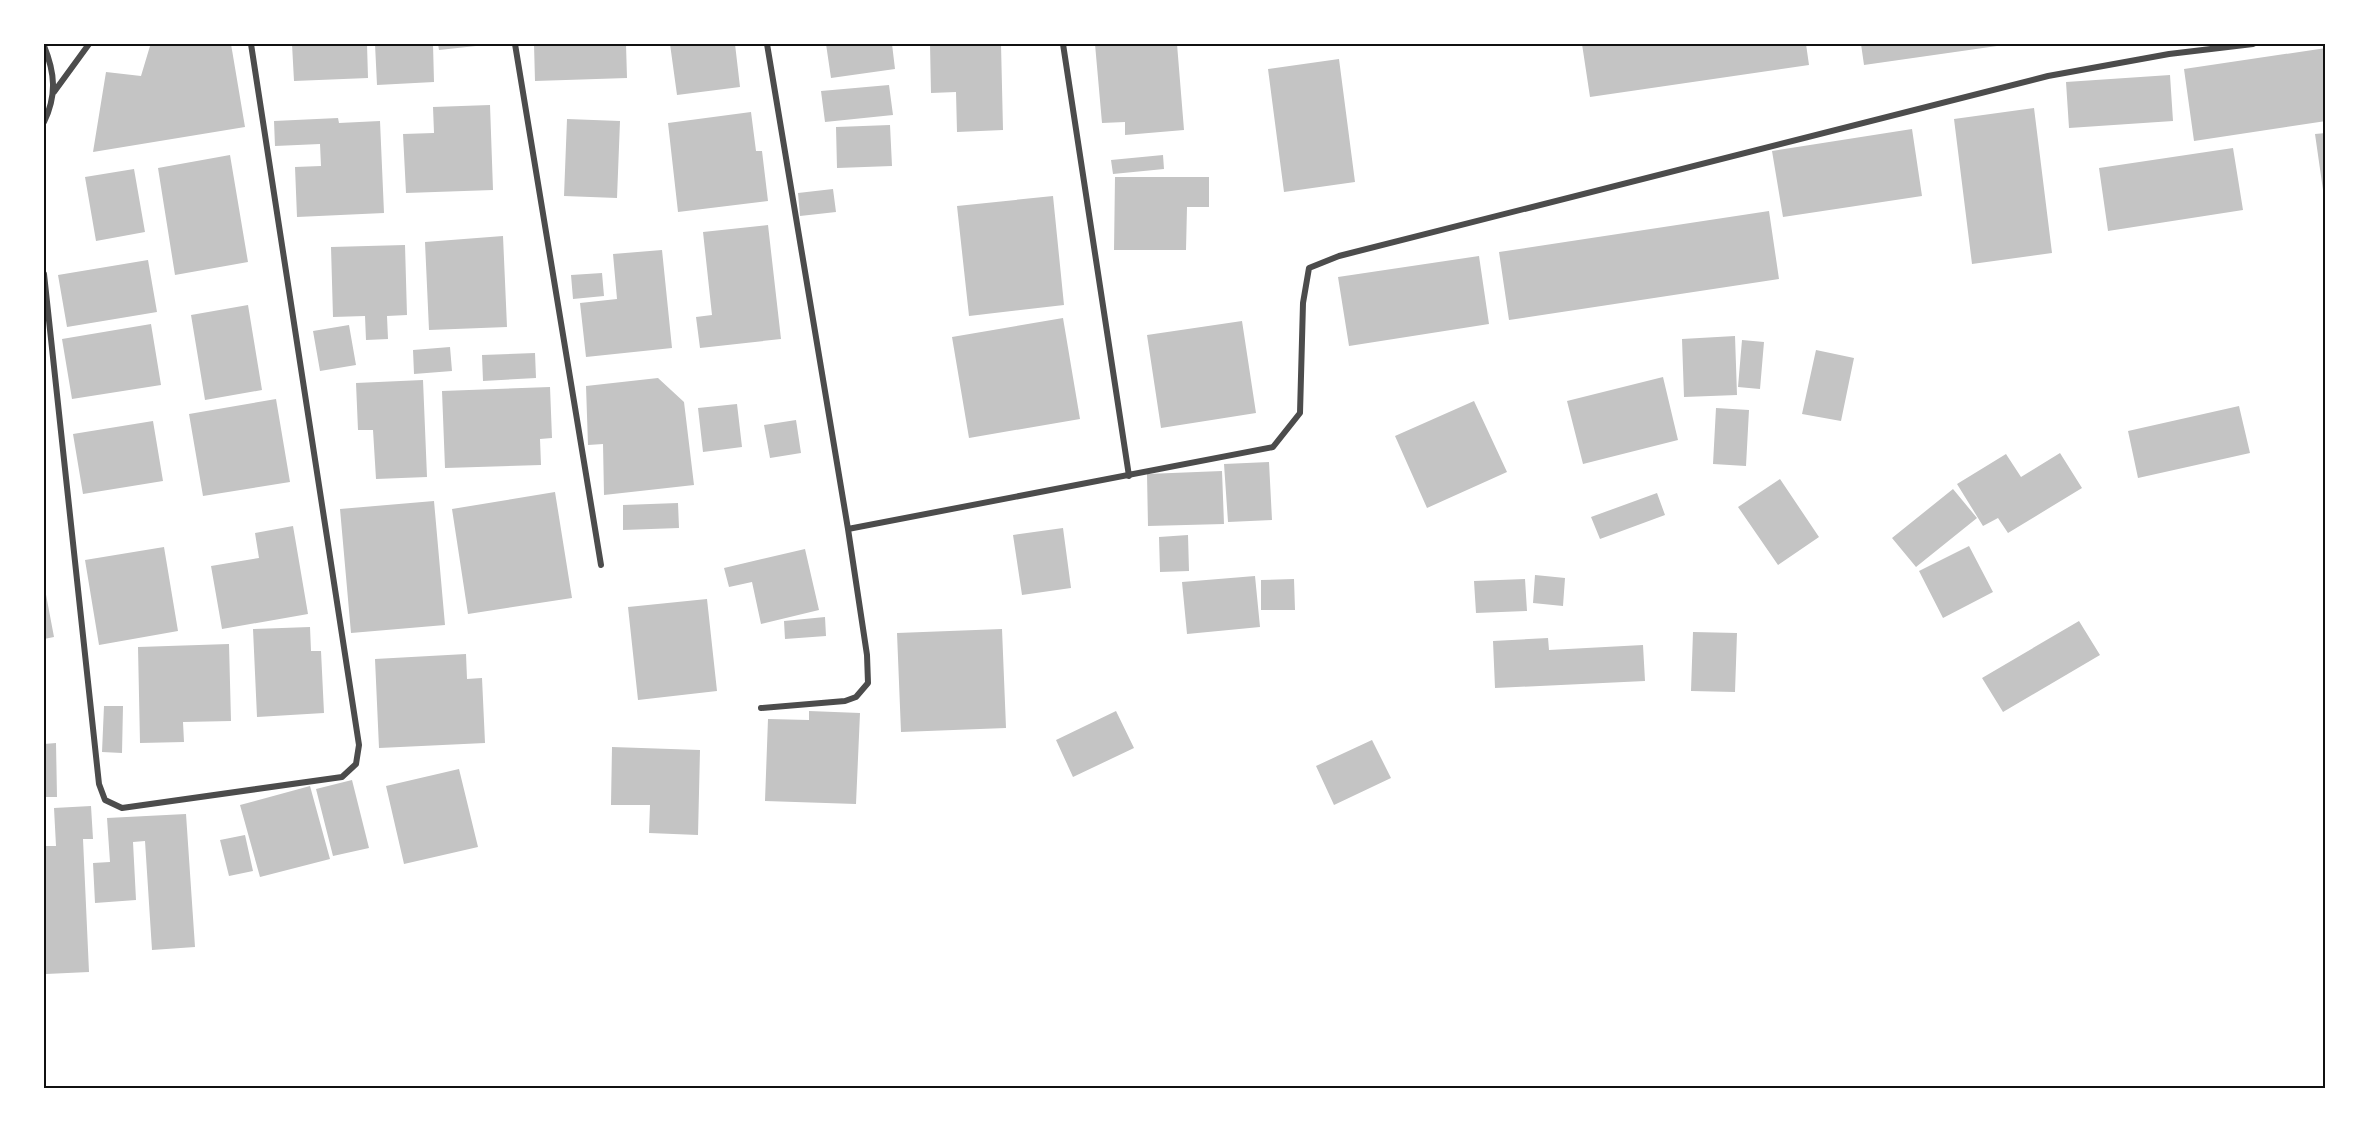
<svg xmlns="http://www.w3.org/2000/svg" width="2369" height="1132" viewBox="0 0 2369 1132" font-family="Quicksand,sans-serif">
  <style>
    .building { fill: #c4c4c4 }
    .lines { fill: none; stroke-linecap: round; stroke-linejoin: round }
    .minor { stroke: #4c4c4c; stroke-width: 6 }
    .neatline { fill: none; stroke: #111; stroke-width: 2 }
  </style>
  <rect width="100%" height="100%" fill="#fff"/>
  <!-- building -->
  <path class="building" d="M177 44H231L245 127 93 152 106 72 141 76 150 46Z
    M292 44H367L368 78 294 81Z
    M375 44H433L434 82 377 85Z
    M438 44H476V46L439 50Z
    M534 44H626L627 78 535 81Z
    M670 44H735L740 87 677 95Z
    M826 44H892L895 69 831 78Z
    M930 44H1001L1003 130 957 132 956 92 931 93Z
    M1095 44H1177L1184 130 1125 135V122L1102 123Z
    M1582 44H1806L1809 65 1590 97Z
    M1861 44H2004V45L1864 65Z
    M2326 48V121L2194 141 2184 69Z
    M1339 59 1355 182 1284 192 1268 69Z
    M2170 75 2173 121 2069 128 2066 82Z
    M889 85 893 115 825 122 821 91Z
    M490 105 493 190 406 193 403 134 434 133 433 107Z
    M2034 108 2052 253 1972 264 1954 119Z
    M751 112 756 151H762L768 201 678 212 668 123Z
    M338 118 339 123 380 121 384 213 297 217 295 167 321 166 320 144 275 146 274 121Z
    M567 119 620 121 617 198 564 196Z
    M890 125 892 166 837 168 836 127Z
    M1912 129 1922 196 1783 217 1772 151Z
    M2326 133V197H2324L2315 134Z
    M2233 148 2243 210 2108 231 2099 168Z
    M230 155 248 262 175 275 158 168Z
    M1163 155 1164 169 1113 174 1111 160Z
    M134 169 145 232 96 241 85 177Z
    M1115 177H1209V207H1187L1186 250H1114Z
    M833 189 836 212 800 216 798 193Z
    M1053 196 1064 305 969 316 957 206Z
    M1769 211 1779 279 1509 320 1499 252Z
    M768 225 781 339 700 348 696 317 712 315 703 232Z
    M503 236 507 327 429 330 425 242Z
    M405 245 407 315 387 316 388 339 366 340 365 316 333 317 331 247Z
    M662 250 672 348 586 357 580 303 617 299 613 254Z
    M1479 256 1489 324 1349 346 1338 277Z
    M148 260 157 312 67 327 58 275Z
    M602 273 604 296 573 299 571 275Z
    M248 305 262 390 205 400 191 315Z
    M1063 318 1080 419 969 438 952 337Z
    M1242 321 1256 413 1161 428 1147 335Z
    M151 324 161 385 72 399 62 339Z
    M349 325 356 365 320 371 313 331Z
    M1735 336 1737 395 1684 397 1682 339Z
    M1742 340 1764 342 1760 389 1738 387Z
    M450 347 452 371 414 374 413 350Z
    M1816 350 1854 358 1841 421 1802 414Z
    M535 353 536 378 483 381 482 355Z
    M1663 377 1678 440 1583 464 1567 401Z
    M658 378 684 402 694 485 604 495 603 444 588 445 586 386Z
    M423 380 427 477 376 479 373 430H358L356 383Z
    M550 387 552 438 540 439 541 465 445 468 442 391Z
    M276 399 290 482 203 496 189 414Z
    M1474 401 1507 472 1427 508 1395 436Z
    M737 404 742 447 703 452 698 408Z
    M2239 406 2250 453 2138 478 2128 431Z
    M1716 408 1749 410 1746 466 1713 464Z
    M796 420 801 453 770 458 764 425Z
    M153 421 163 481 83 494 73 434Z
    M2060 453 2082 488 2008 533 1998 518 1983 526 1957 484 2006 454 2021 477Z
    M1269 462 1272 520 1228 522 1224 464Z
    M1222 471 1224 524 1148 526 1147 474Z
    M1780 479 1819 537 1778 565 1738 507Z
    M1953 489 1977 518 1916 567 1892 538Z
    M555 492 572 598 468 614 452 509Z
    M1657 493 1665 515 1600 539 1591 517Z
    M434 501 445 625 351 633 340 509Z
    M678 503 679 528 623 530V505Z
    M293 526 308 614 222 629 211 566 259 558 255 533Z
    M1063 528 1071 588 1022 595 1013 535Z
    M1188 535 1189 571 1160 572 1159 537Z
    M1969 546 1993 592 1943 618 1919 571Z
    M164 547 178 631 99 645 85 560Z
    M805 549 819 610 761 624 752 582 729 587 724 568Z
    M1535 575 1565 578 1563 606 1533 603Z
    M1255 576 1260 627 1187 634 1182 582Z
    M1294 579 1295 610H1261V580Z
    M1525 579 1527 611 1476 613 1474 581Z
    M44 584 54 637 44 639Z
    M707 599 717 691 638 700 628 607Z
    M825 617 826 636 785 639 784 621Z
    M2079 621 2100 655 2003 712 1982 678Z
    M310 627 311 651H321L324 713 257 717 253 629Z
    M1002 629 1006 728 901 732 897 633Z
    M1693 632 1737 633 1735 692 1691 691Z
    M1548 638 1549 650 1643 645 1645 681 1495 688 1493 641Z
    M229 644 231 721 183 722 184 742 140 743 138 647Z
    M466 654 467 679 482 678 485 743 379 748 375 659Z
    M104 706H123L122 753 102 752Z
    M809 711 860 713 856 804 765 801 768 719 809 720Z
    M1116 711 1134 748 1073 777 1056 740Z
    M1372 740 1391 778 1334 805 1316 766Z
    M56 743 57 797H44V744Z
    M612 747 700 750 698 835 649 833 650 805H611Z
    M459 769 478 847 404 864 386 786Z
    M352 780 369 848 333 856 316 789Z
    M310 786 330 859 260 877 240 805Z
    M91 806 93 839H83L89 972 46 974 44 846H56L54 808Z
    M186 814 195 947 152 950 145 841 133 842 136 900 95 903 93 863 110 862 107 818Z
    M245 835 253 871 229 876 220 840Z"/>
  <g class="lines">
    <!-- minor -->
    <path class="minor" d="M515 44 601 565
      M1063 44 1129 476
      M44 46C55 73 57 95 44 122
      M54 92 89 44
      M44 274 99 784 105 800 122 808 342 777 356 764 359 745 251 44
      M848 529 1273 447 1300 413 1303 303 1309 268 1339 256 2048 76 2169 54 2253 44
      M761 708 845 701 856 697 868 683 867 655 848 529 767 44"/>
  </g>
  <!-- border -->
  <rect width="2369" height="1132" fill="none" stroke="#ffffff" stroke-width="90"/>
  <rect x="45" y="45" width="2279" height="1042" class="neatline"/>
</svg>
